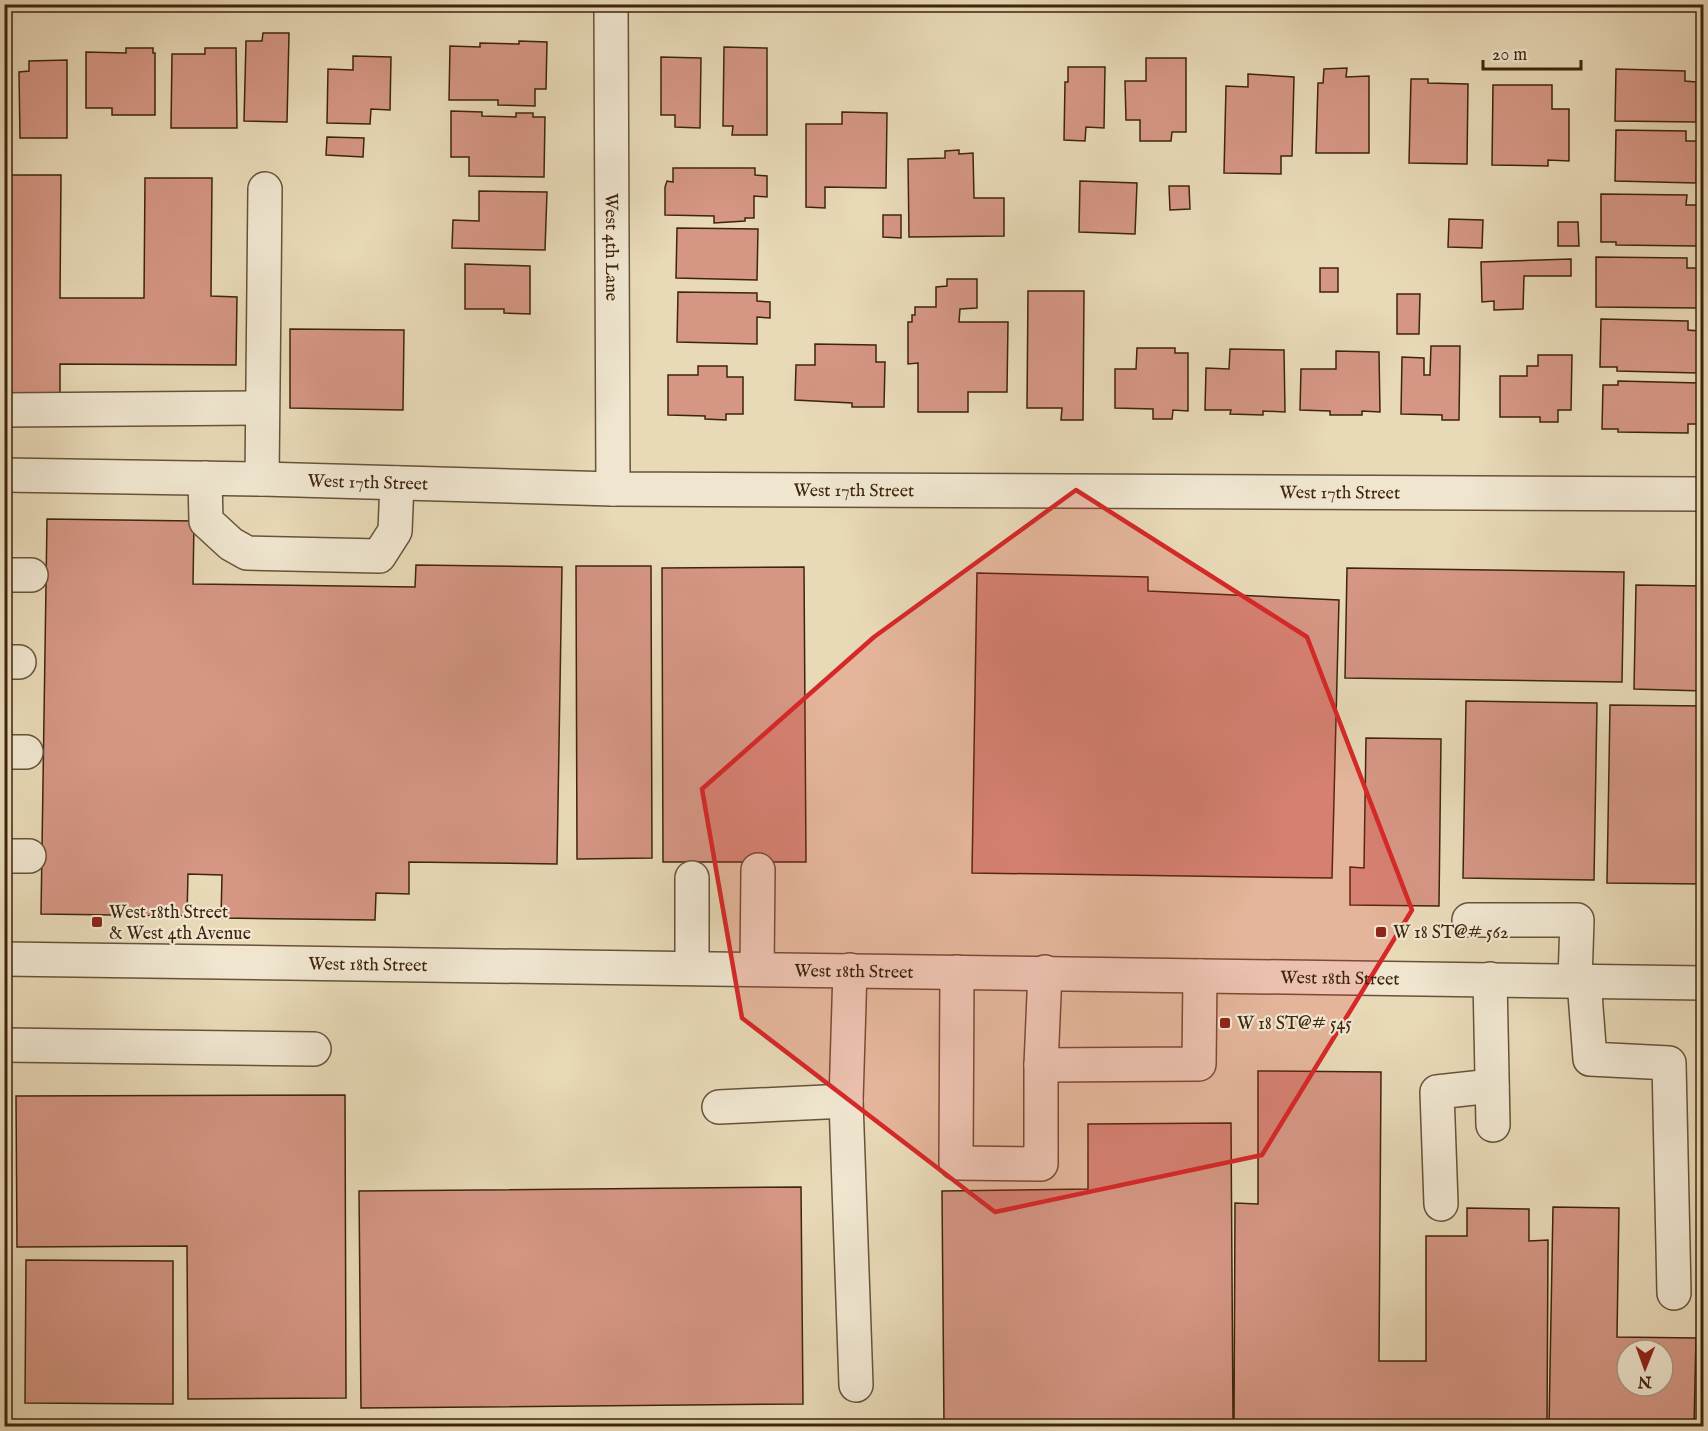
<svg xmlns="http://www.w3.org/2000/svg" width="1708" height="1431" viewBox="0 0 1708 1431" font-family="'IM FELL English',serif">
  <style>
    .building { fill: #d59684; stroke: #3e250d; stroke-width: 1.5; fill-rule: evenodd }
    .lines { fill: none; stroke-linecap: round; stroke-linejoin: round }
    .minor-casing { stroke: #685238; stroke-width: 36 }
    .minor { stroke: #f0e6d0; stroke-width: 33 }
    .marked { fill: #d62828; fill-opacity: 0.2; stroke: #d62828; stroke-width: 4.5; stroke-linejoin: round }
    .poi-dot { fill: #8f2418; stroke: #f0e6d0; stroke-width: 2 }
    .labels { text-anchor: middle; stroke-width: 4.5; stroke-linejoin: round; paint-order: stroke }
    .street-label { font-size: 18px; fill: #3e250d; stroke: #f0e6d0 }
    .poi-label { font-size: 18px; fill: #3e250d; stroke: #f0e6d0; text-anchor: start }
  </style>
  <rect width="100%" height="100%" fill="#e8d9b7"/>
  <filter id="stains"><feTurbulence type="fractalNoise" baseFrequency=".00333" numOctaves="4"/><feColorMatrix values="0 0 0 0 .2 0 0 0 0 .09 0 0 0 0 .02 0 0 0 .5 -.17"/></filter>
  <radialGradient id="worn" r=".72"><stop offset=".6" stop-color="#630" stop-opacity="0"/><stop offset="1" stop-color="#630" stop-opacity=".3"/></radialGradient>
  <!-- building -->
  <path class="building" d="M263 33H289L287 122 244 121 246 41H262Z
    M519 41 547 42 546 89H535V106L498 105V100H449L450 46 480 47V43L519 44Z
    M724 47 767 48V135H732L733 126H723Z
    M126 48H153V53H155V115H112V108H86V52L126 53Z
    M205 48H236L237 128H171L172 54H205Z
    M353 56 391 57 390 110 371 109 370 124 327 123 328 69 353 70Z
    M661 57 701 58 700 128 675 127V115H661Z
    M1146 58H1186V132H1172L1171 141H1140V120H1126L1125 81H1146Z
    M67 60V138H20L19 72 29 71V61Z
    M1068 67H1105L1104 128 1086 127 1085 141 1064 140 1065 82H1068Z
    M1347 68 1346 77 1369 76V153H1316L1318 83H1323L1324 69Z
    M1616 69 1685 71V81L1696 82V122L1615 121Z
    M4 71H8L9 137H4Z
    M1248 74 1294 77 1292 156H1281V174L1224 173 1226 86 1248 87Z
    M1411 79H1428V83L1468 84 1467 164 1409 163Z
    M1493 85H1552V109H1569V161L1548 160V166L1492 165Z
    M451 111 482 112V116L516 117V113H533V117H545L544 177 469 176V157H451Z
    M842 112 887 113 886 188 825 187V208L806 207V124H842Z
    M1616 130 1686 131V141H1697L1696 183 1615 181Z
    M327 137 364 138 363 157 326 155Z
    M959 150V154L973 153 974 198H1004V236L909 237 908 159 945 158V151Z
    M673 168H755V175L767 176V197L754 196V218H745V221L714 223V216L665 215V187L667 181 673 182Z
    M4 175H61L60 298H144L145 178H212L211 296 237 297 236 365 60 364V404H4Z
    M1080 181 1137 183 1135 234 1079 232Z
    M1169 186H1189L1190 209 1170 210Z
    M479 191 547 192 545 250 452 248 453 220 479 221Z
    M1601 194 1687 195 1686 205H1698V246L1616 245V242H1601Z
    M883 215H901V238L883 237Z
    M1449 219 1483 220 1482 248 1448 247Z
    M1558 222H1578L1579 246H1558Z
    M677 228 758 229 757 280 676 278Z
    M1596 257 1687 258V268H1699V308L1596 307Z
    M1571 259V276H1524L1523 309 1494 310V301L1482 302 1481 262Z
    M465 264 530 266V314L504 313V309H465Z
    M1320 268H1338V292H1320Z
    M947 279H977V308L960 309 959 322H1008L1007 392H968V412H918V363L908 364V322H912V315H915V307H936V287L947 286Z
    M1028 291H1084L1083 420H1061L1062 408H1027Z
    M678 292 757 293V301L770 302V318L757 317V344L677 342Z
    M1397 294H1420L1419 334H1397Z
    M1601 319 1688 321V330L1699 331 1698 373 1617 371V367H1600Z
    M290 329 404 330 403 410 290 408Z
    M815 344 876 345V362H885L884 407H852V403L795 400 796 365H815Z
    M1431 346H1460L1459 420H1442V415L1401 414 1402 357 1424 358V375H1430Z
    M1137 348H1175V353H1188V411L1173 410 1172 419H1153V409L1115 408V369H1136Z
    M1230 349 1284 350 1285 412 1263 411V415L1230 414 1231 410H1205L1206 368 1229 369Z
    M1336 351 1379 352 1380 412 1362 411V415H1330V411L1300 410 1301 369H1336Z
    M1538 355H1572L1571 410H1558V422H1540V417H1500V376H1527V366H1538Z
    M698 366H727V377H743V414H726V420L705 419V416L668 415V375H698Z
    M1618 381 1700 383V424H1688V433L1618 432V429H1602L1603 385H1618Z
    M47 519 194 521 193 584 415 587 416 565 562 567 557 864 409 862V894L376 893 375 920 221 918 222 875 188 874 187 916 41 914Z
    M576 566H651L652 858 577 859Z
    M804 567 806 862H663L662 568Z
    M1347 568 1624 572 1622 682 1345 678Z
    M977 573 1148 577V591L1339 600 1332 878 972 873Z
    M1636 585 1704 586V691L1634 689Z
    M1466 701 1597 703 1594 880 1463 878Z
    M1610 705 1704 706V884L1607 883Z
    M1366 738 1441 739 1439 906 1350 905V867L1364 868Z
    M1258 1071 1381 1072 1379 1361H1426V1236H1467V1208L1529 1209V1241L1548 1240 1547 1426 1234 1425 1235 1203 1258 1204Z
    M345 1095 346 1398 188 1399 187 1246 17 1247 16 1096Z
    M1231 1123 1233 1422 944 1424 942 1191 1088 1189V1124Z
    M801 1187 803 1404 361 1408 359 1191Z
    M1553 1207 1619 1208 1617 1337 1696 1338 1694 1426H1549ZM1627 1350H1663V1386H1627Z
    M26 1260 173 1261V1404L25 1403Z
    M1704 1307V1426H1702Z"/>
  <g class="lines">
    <!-- minor casing -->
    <g class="minor-casing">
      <g id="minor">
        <path id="s1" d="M611 4 613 489"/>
        <path d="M4 410 262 408"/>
        <path id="s2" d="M4 475 262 479 613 489 1704 494"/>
        <path d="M205 478 206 521 231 544 247 553 379 556 395 531 397 483"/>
        <path d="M262 479 265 189"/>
        <path d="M4 575H31"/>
        <path d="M4 662H19"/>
        <path d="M4 752H26"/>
        <path d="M4 856H29"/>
        <path d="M692 878V968"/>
        <path d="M1469 920H1577L1575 981"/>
        <path id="s3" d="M4 959 1704 983"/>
        <path d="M757 969 758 870"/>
        <path d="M850 970 846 1101 856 1385"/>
        <path d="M957 972 956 1163 1041 1164V1065L1045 972"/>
        <path d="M1490 979 1493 1125"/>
        <path d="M1584 981 1590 1059 1669 1063 1674 1293"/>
        <path d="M4 1045 314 1049"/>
        <path d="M1041 1065 1199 1064 1200 976"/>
        <path d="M719 1107 846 1101"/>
        <path d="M1441 1204 1437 1092 1492 1086"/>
      </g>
    </g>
    <!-- minor -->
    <use href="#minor" class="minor"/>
  </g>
  <!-- marked area -->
  <path class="marked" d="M1076 490 1307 637 1412 910 1262 1155 995 1212 742 1018 702 789 874 637Z"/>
  <!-- markers -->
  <g class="poi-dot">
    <rect x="91" y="916" width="12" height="12" rx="3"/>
    <rect x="1375" y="926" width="12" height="12" rx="3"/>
    <rect x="1219" y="1017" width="12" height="12" rx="3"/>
  </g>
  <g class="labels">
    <!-- street labels -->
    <g class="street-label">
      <text dy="6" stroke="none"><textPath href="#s1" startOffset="243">West 4th Lane</textPath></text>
      <text dy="6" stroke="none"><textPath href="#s2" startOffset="364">West 17th Street</textPath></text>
      <text dy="6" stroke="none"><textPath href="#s2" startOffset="850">West 17th Street</textPath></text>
      <text dy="6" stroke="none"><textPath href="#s2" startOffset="1336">West 17th Street</textPath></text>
      <text dy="6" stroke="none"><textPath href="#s3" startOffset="364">West 18th Street</textPath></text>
      <text dy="6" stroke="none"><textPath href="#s3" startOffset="850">West 18th Street</textPath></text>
      <text dy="6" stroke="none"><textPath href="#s3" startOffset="1336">West 18th Street</textPath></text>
    </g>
    <!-- poi labels -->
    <g class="poi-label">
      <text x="109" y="918">West 18th Street<tspan x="109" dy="21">&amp; West 4th Avenue</tspan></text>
      <text x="1393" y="938">W 18 ST@# 562</text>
      <text x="1237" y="1029">W 18 ST@# 545</text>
    </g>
  </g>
  <!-- margin -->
  <rect width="1708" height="1431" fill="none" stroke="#e8d9b7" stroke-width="24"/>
  <rect x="6" y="6" width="1696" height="1419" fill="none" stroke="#3e250d" stroke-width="3"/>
  <rect x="12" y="12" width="1684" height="1407" fill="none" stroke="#3e250d" stroke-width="1.5"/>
  <!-- north arrow -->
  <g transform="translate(1645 1368) rotate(181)"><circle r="28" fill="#f0e6d0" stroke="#a99982" stroke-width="1.5"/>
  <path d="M0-4.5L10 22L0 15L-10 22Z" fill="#8f2418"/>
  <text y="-9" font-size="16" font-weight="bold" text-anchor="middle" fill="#3e250d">N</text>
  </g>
  <!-- scale -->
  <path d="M1483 60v9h98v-9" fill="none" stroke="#3e250d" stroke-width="3"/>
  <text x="1492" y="60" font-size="18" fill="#3e250d" stroke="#f0e6d0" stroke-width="4.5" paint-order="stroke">20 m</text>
  <rect width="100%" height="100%" filter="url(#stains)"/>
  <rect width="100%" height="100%" fill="url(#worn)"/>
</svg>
